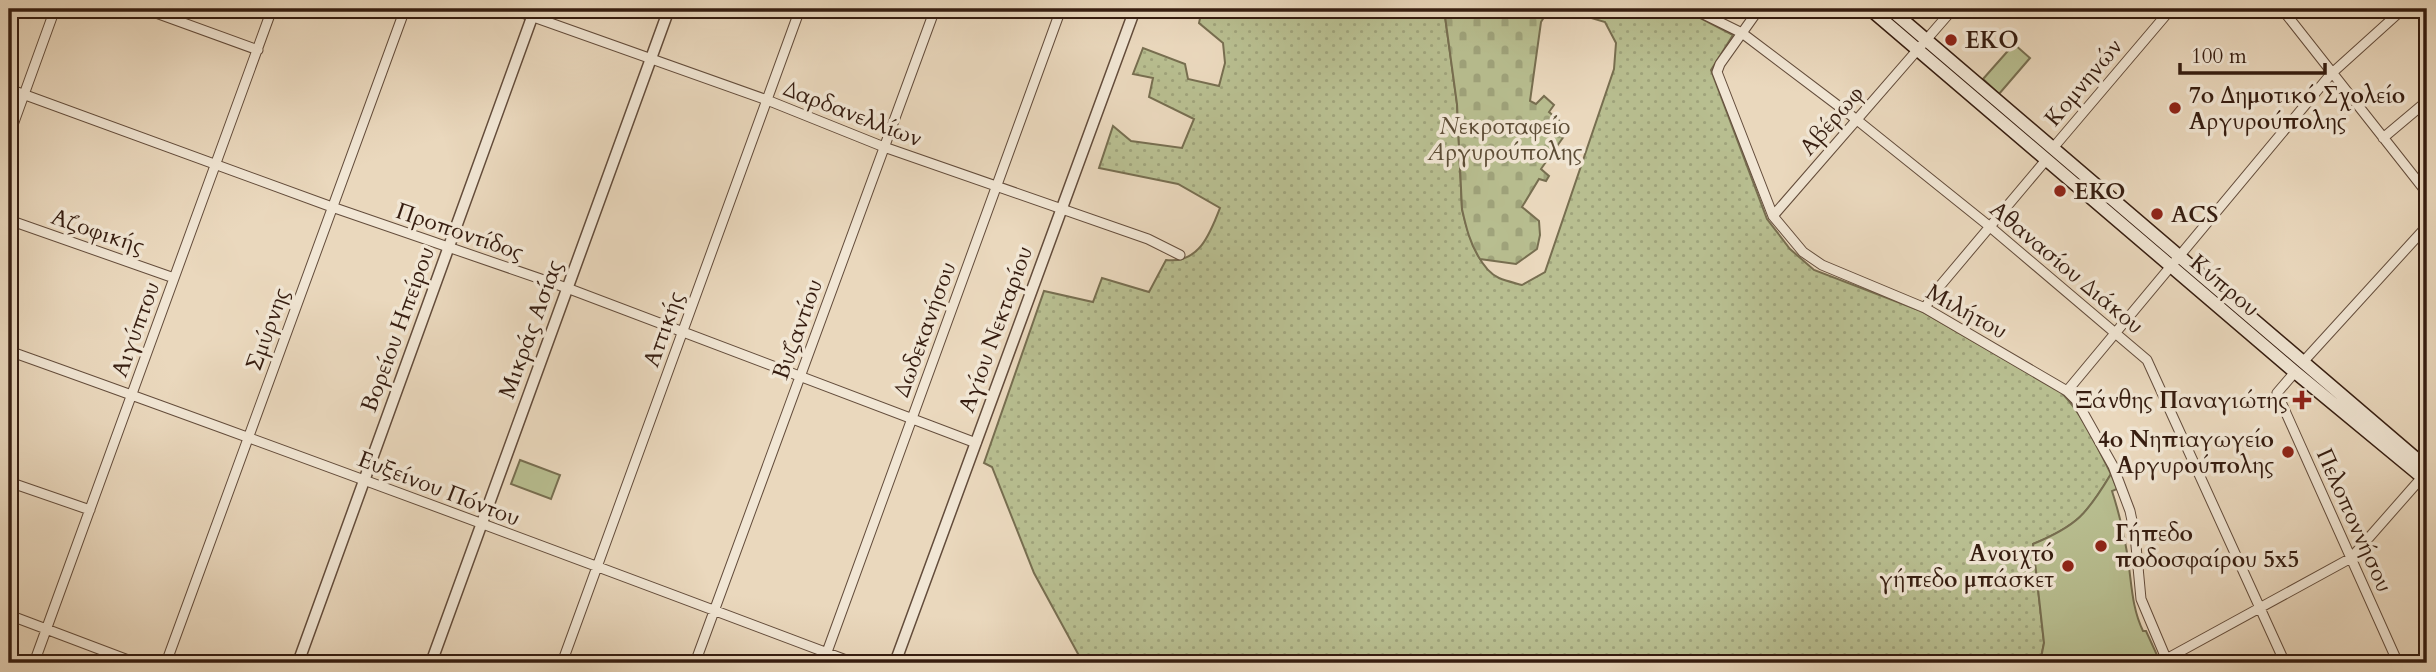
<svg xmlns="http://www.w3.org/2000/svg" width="2436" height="672" viewBox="0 0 2436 672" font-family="Cardo,serif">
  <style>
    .grass { fill: url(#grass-dots); stroke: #776e50; stroke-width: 2 }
    .cemetery { fill: url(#cemetery-stones); stroke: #776e50; stroke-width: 2 }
    .park { fill: #b8be90; stroke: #776e50; stroke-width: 2 }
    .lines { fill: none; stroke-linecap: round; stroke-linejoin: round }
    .minor-casing { stroke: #634c3b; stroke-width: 11 }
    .tertiary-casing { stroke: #634c3b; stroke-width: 13 }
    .secondary-casing { stroke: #361d10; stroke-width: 15 }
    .minor { stroke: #f1e6d4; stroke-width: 9 }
    .tertiary { stroke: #f1e6d4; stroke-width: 10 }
    .secondary { stroke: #f1e6d4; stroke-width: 12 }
    .poi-dot { fill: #8f2418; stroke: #f1e6d4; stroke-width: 2.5 }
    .labels { text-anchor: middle; stroke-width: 7; stroke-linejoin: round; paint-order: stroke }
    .poi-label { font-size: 23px; font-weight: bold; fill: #361d10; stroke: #f1e6d4; text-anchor: start }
    .street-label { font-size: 23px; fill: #361d10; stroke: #f1e6d4 }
    .park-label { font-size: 23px; font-style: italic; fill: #5d4d36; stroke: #f1e6d4 }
  </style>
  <defs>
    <pattern id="grass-dots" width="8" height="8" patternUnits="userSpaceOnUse" patternTransform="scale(1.75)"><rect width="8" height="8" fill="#b8be90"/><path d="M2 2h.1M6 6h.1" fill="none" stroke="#9fa37b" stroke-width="1.8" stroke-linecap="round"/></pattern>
    <pattern id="cemetery-stones" width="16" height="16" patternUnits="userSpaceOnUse" patternTransform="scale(1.75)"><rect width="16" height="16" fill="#b8be90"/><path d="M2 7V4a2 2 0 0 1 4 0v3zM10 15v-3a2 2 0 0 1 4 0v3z" fill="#9fa37b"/></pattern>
  </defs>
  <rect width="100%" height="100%" fill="#ead8bd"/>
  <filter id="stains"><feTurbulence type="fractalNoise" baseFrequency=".00286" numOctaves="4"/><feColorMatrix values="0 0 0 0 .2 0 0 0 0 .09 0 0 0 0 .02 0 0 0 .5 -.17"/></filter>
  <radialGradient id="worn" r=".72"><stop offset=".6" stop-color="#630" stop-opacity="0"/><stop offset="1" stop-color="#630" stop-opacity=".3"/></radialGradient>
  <!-- grass -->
  <path class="grass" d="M1202 9H1444L1457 104 1462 209C1467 231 1477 268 1499 278 1506 281 1515 283 1522 285L1545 272 1614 69 1616 43 1605 22 1561 9H1683L1733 35 1711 70 1767 219 1790 249 1814 270 1921 311 2061 392C2084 416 2096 445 2111 474 2087 514 2077 526 2033 544L2044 643 2040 663H1083L1034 573 992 467 984 463 1044 291 1093 302 1102 278 1149 292 1166 260C1199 264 1210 234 1220 208L1178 184 1099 168 1113 126 1131 141 1182 148 1194 119 1149 97 1153 78 1133 74 1143 48 1185 64 1188 79 1219 86 1225 63 1223 43 1199 23Z"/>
  <!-- cemetery -->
  <path class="cemetery" d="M1444 9H1549L1541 22 1530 101 1536 104 1544 96 1554 105 1549 112 1569 129 1541 169 1549 176 1546 181 1539 179 1522 207 1539 221 1540 235 1537 249 1516 264 1480 259C1470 244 1466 227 1462 209L1457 104Z"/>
  <!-- park -->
  <path class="park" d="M2014 44 2030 58 1999 94 1983 79Z
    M520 460 560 475 551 499 511 484Z
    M2111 474 2117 489 2112 491C2120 516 2126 541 2129 567 2132 590 2133 610 2143 631H2146L2157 655 2144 663H2040L2044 643 2033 544C2077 526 2087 514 2111 474Z"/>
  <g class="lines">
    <!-- minor casing -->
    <g class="minor-casing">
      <path id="minor" d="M145 9 258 50
        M511 9 767 100 884 147 1148 239 1180 255
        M1693 9 1742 33 1857 120 1989 226 2147 360 2285 663
        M1759 9 1720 64 1717 72 1773 216 1803 252 1822 265 1925 308 2067 391 2076 400 2113 466 2130 511 2135 535 2141 599 2168 663
        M2282 9 2427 193
        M9 89 332 207 567 288 976 443
        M9 136 55 9
        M2383 138 2427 101
        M2053 148 2171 9
        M1773 216 1953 9
        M9 220 174 278
        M1925 308 1934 293 2046 160
        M9 351C292 452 573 557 854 663
        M2303 362 2427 226
        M2295 372 2277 393 2398 663
        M2067 391 2331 74 2403 9
        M9 482 90 510
        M9 615 136 663
        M34 663 272 9
        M166 663 405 9
        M562 663 800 9
        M695 663 935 9
        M823 663 1061 9
        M2159 663 2351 558 2424 475"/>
    </g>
    <!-- tertiary casing -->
    <g class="tertiary-casing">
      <path id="tertiary" d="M298 663 535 9
        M431 663 669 9
        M895 663 1135 9"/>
    </g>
    <!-- secondary casing -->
    <g class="secondary-casing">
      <path id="secondary" d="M1870 9 2295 372 2427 481
        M1890 9 2427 468"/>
    </g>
    <!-- minor -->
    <use href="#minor" class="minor"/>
    <!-- tertiary -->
    <use href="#tertiary" class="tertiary"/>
    <!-- secondary -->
    <use href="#secondary" class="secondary"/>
  </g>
  <!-- markers -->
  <g class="poi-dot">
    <circle cx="1951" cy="40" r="7"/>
    <circle cx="2175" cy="108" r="7"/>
    <circle cx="2060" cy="191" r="7"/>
    <circle cx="2157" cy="214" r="7"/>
    <path d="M2298.5 389.5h7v7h7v7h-7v7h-7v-7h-7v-7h7z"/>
    <circle cx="2288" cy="452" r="7"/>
    <circle cx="2101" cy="546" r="7"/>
    <circle cx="2068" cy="566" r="7"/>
  </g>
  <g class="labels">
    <!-- poi labels -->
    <g class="poi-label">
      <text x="1965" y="48">ΕΚΟ</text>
      <text x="2189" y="103">7ο Δημοτικό Σχολείο<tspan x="2189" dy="26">Αργυρούπολης</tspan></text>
      <text x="2074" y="199">EKO</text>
      <text x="2171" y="222">ACS</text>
      <text x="2288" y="408" text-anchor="end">Ξάνθης Παναγιώτης</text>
      <text x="2274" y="447" text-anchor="end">4ο Νηπιαγωγείο<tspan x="2274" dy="26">Αργυρούπολης</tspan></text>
      <text x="2115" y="541">Γήπεδο<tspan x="2115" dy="26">ποδοσφαίρου 5x5</tspan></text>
      <text x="2054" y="561" text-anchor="end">Ανοιχτό<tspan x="2054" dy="26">γήπεδο μπάσκετ</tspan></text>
    </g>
    <!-- street labels -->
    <g class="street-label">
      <text transform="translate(2083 82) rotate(-50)" y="8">Κομνηνών</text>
      <text transform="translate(853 113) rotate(21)" y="8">Δαρδανελλίων</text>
      <text transform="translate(1831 120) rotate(-49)" y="8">Αβέρωφ</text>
      <text transform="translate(98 231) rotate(19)" y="8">Αζοφικής</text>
      <text transform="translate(460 231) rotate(19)" y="8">Προποντίδος</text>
      <text transform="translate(2067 267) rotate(40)" y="8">Αθανασίου Διάκου</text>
      <text transform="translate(2225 285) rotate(40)" y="8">Κύπρου</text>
      <text transform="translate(1967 311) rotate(29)" y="8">Μιλήτου</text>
      <text transform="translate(135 329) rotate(-70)" y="8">Αιγύπτου</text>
      <text transform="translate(267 329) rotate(-70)" y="8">Σμύρνης</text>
      <text transform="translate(397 329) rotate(-70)" y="8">Βορείου Ηπείρου</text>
      <text transform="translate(530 329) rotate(-70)" y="8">Μικράς Ασίας</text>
      <text transform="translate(663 329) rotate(-70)" y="8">Αττικής</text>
      <text transform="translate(797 329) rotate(-70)" y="8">Βυζαντίου</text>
      <text transform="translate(924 329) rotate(-70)" y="8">Δωδεκανήσου</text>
      <text transform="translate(995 329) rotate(-70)" y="8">Αγίου Νεκταρίου</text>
      <text transform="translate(439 488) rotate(21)" y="8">Ευξείνου Πόντου</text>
      <text transform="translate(2355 520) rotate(66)" y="8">Πελοποννήσου</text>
    </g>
    <!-- park labels -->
    <g class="park-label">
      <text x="1505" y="134">Νεκροταφείο<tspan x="1505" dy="26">Αργυρούπολης</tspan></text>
    </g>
  </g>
  <!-- margin -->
  <rect width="2436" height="672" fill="none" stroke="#ead8bd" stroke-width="35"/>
  <rect x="10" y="10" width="2415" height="651" fill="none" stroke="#361d10" stroke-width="3.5"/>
  <rect x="18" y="18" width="2401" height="637" fill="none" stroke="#361d10" stroke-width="2"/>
  <!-- scale -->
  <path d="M2180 63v10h145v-10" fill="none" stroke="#361d10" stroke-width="3.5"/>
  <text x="2191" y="63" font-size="21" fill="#361d10" stroke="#f1e6d4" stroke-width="5" paint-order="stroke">100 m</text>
  <rect width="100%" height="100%" filter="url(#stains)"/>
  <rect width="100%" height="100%" fill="url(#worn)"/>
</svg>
